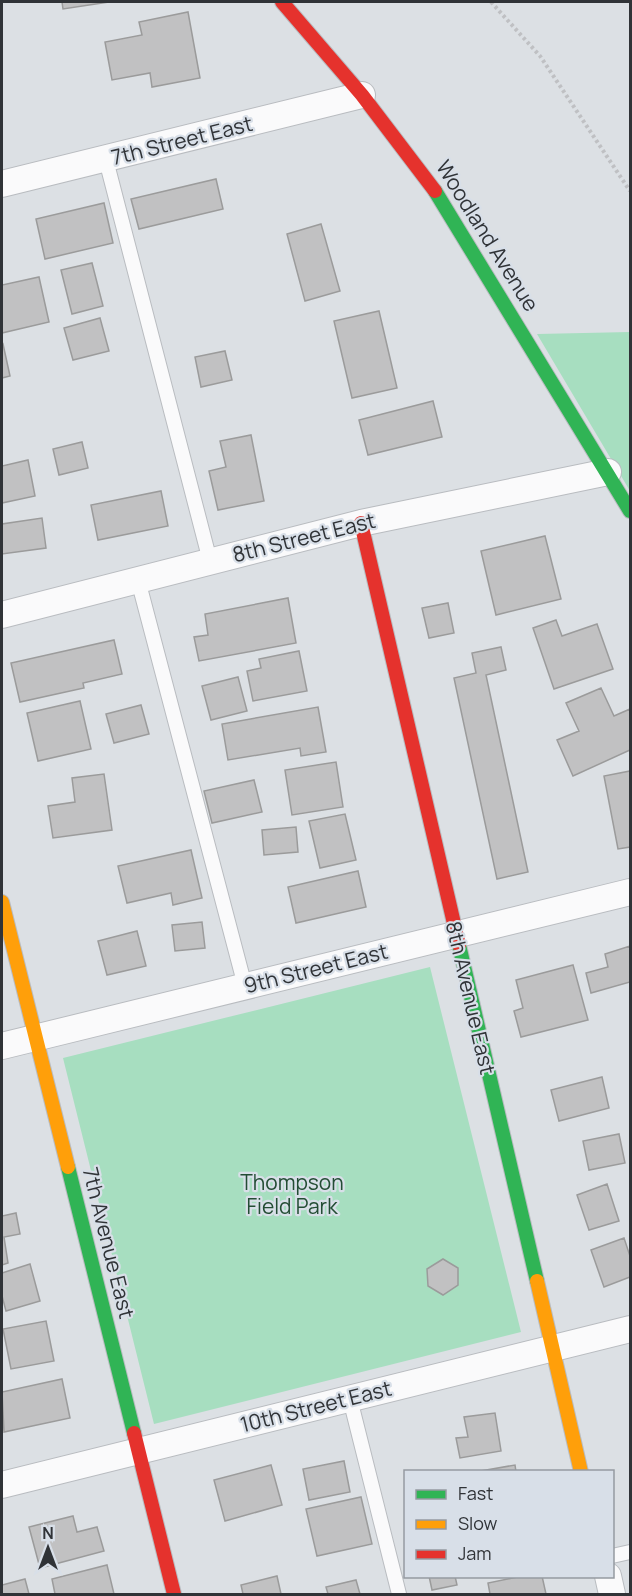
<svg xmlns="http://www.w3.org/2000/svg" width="632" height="1596" viewBox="0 0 632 1596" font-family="Manrope,sans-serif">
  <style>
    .green { fill: #a7dec0 }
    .building { fill: #c1c1c2; stroke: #9b9b9b; stroke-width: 1.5 }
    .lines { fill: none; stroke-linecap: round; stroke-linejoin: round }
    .lane-casing { stroke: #b9bcc0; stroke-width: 16 }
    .street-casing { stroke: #b9bcc0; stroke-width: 28 }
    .fast-casing { stroke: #b9bcc0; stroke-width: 16 }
    .slow-casing { stroke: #b9bcc0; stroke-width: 16 }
    .jam-casing { stroke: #b9bcc0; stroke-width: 16 }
    .path { stroke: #bfc0c3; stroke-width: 4; stroke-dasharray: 3 3; stroke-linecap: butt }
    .lane { stroke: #fafafb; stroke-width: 14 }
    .street { stroke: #fafafb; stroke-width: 26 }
    .fast { stroke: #30b455; stroke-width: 14 }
    .slow { stroke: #ff9f0a; stroke-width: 14 }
    .jam { stroke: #e5322d; stroke-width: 14 }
    .labels { text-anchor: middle; stroke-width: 4.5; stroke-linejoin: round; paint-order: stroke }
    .street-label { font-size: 21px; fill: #303337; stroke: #d8dfe8 }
    .park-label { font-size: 21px; fill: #234d34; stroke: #d8dfe8 }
  </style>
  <rect width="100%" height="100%" fill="#dce0e4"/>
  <!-- green -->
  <path class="green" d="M630 332V491L537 334Z
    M430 967 521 1332 154 1424 63 1058Z"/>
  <!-- building -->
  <path class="building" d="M62 2H109L63 9Z
    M188 12 200 78 152 87 150 73 112 80 105 42 142 35 139 22Z
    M216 179 223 209 139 229 131 199Z
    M104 203 113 243 45 259 36 219Z
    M321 224 340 291 305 301 287 234Z
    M92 263 103 306 72 314 61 270Z
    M39 277 49 322 2 333V285Z
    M379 311 397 388 352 398 334 321Z
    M100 318 109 351 73 360 64 328Z
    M3 344 10 376 2 378V345Z
    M225 351 232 380 201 387 195 357Z
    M433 401 442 437 368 455 359 420Z
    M251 435 264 501 218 510 209 471 226 467 220 441Z
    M82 442 88 468 59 475 53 449Z
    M28 460 35 496 2 503V466Z
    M161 491 168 526 98 540 91 505Z
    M42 518 46 548 2 554V524Z
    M545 536 561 599 496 615 481 551Z
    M288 598 296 643 199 661 194 637 208 635 205 614Z
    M448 603 454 633 429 638 422 608Z
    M556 620 562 636 597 624 613 669 554 689 533 628Z
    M114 640 122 674 83 683 84 688 20 702 11 663Z
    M501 647 506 670 486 675 528 872 497 879 454 678 476 673 472 653Z
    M299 651 307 691 253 701 247 671 261 668 259 659Z
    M238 677 247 711 211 720 202 686Z
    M601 688 614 716 630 709V750L573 776 557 740 579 731 566 703Z
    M80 701 91 749 38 761 27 713Z
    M141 705 149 734 114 743 106 714Z
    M318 707 326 752 301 756 300 748 228 760 222 724Z
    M336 762 343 807 292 815 285 770Z
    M630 771V847L618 849 604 776Z
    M104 774 112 830 53 838 48 806 75 802 72 778Z
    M254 780 262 812 212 823 204 791Z
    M345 814 356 860 320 868 309 821Z
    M296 827 298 852 264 855 262 830Z
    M191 850 202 898 173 905 171 893 127 903 118 866Z
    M358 871 366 907 296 923 288 887Z
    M202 922 205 948 175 951 172 925Z
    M137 931 146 966 107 975 98 941Z
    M630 946V982L591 993 586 973 608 967 605 954Z
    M573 965 588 1020 521 1037 514 1011 523 1008 516 980Z
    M602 1077 609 1108 559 1121 551 1090Z
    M619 1134 625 1163 589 1170 583 1141Z
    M607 1184 619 1221 589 1230 577 1195Z
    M16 1213 20 1234 4 1237 8 1263 2 1265V1216Z
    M624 1238 630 1256V1277L604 1287 591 1250Z
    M443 1259 458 1268V1285L443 1295 428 1286 427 1269Z
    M30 1264 40 1301 6 1311 2 1296V1273Z
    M46 1321 54 1361 11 1369 3 1329Z
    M62 1379 70 1418 4 1432 2 1392Z
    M495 1413 501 1451 460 1458 456 1438 468 1437 464 1417Z
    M344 1461 350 1492 309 1500 303 1469Z
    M271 1465 282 1505 225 1521 214 1480Z
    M515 1465 516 1472H475Z
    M361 1497 372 1544 317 1556 306 1509Z
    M73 1516 77 1532 97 1527 104 1551 40 1568 29 1527Z
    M107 1565 114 1594H55L52 1579Z
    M277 1576 281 1594H243L241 1585Z
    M429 1576H455L457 1585 432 1590Z
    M522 1576H542L546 1594H490L488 1583Z
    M25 1579 29 1594H2V1585Z
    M356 1580 360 1594H328L326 1587Z"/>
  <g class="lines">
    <!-- lane casing -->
    <g class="lane-casing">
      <path id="lane" d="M106 160 210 561
        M138 580 245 986
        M350 1399 399 1594
        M612 1556 630 1552"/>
    </g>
    <!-- street casing -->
    <g class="street-casing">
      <path id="street" d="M2 184 362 95
        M2 615 361 523 608 472
        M2 1046 630 892
        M2 1485 630 1329
        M608 1576 612 1594"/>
    </g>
    <!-- fast casing -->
    <g class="fast-casing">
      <path id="fast" d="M435 191 630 511
        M459 945 537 1281
        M68 1167 134 1433"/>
    </g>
    <!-- slow casing -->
    <g class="slow-casing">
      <path id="slow" d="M2 902 68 1167
        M537 1281 581 1472"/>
    </g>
    <!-- jam casing -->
    <g class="jam-casing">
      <path id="jam" d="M282 2 362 95 435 191
        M361 523 459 945
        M134 1433 174 1594"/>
    </g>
    <!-- path -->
    <path class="path" d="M491 2 540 56 630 191"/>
    <!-- lane -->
    <use href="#lane" class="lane"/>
    <!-- street -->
    <use href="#street" class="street"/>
    <!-- fast -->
    <use href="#fast" class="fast"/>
    <!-- slow -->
    <use href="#slow" class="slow"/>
    <!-- jam -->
    <use href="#jam" class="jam"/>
  </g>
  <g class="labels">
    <!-- street labels -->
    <g class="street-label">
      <text transform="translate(182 141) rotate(-14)" y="7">7th Street East</text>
      <text transform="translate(487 236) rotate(58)" y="7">Woodland Avenue</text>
      <text transform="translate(304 538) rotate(-14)" y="7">8th Street East</text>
      <text transform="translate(316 969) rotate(-14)" y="7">9th Street East</text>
      <text transform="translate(470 998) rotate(77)" y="7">8th Avenue East</text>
      <text transform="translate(108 1243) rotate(76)" y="7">7th Avenue East</text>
      <text transform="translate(316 1407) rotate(-14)" y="7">10th Street East</text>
    </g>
    <!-- park labels -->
    <g class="park-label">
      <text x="292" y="1190">Thompson<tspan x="292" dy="24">Field Park</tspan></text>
    </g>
  </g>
  <!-- border -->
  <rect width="632" height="1596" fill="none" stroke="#303337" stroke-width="6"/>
  <!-- legend -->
  <rect x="404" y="1470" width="210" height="108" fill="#d8dfe8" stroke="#959aa1" stroke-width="1.5"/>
  <rect x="416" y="1490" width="30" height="9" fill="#30b455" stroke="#959aa1" stroke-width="1.5"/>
  <text x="458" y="1500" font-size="18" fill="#303337">Fast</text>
  <rect x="416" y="1520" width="30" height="9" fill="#ff9f0a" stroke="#959aa1" stroke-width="1.5"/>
  <text x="458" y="1530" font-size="18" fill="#303337">Slow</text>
  <rect x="416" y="1550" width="30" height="9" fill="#e5322d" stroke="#959aa1" stroke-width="1.5"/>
  <text x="458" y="1560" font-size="18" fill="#303337">Jam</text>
  <!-- north arrow -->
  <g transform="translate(48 1548)" stroke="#d8dfe8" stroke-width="4.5" paint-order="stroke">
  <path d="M0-4.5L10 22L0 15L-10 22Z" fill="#303337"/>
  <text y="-9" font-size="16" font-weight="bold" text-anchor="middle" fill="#303337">N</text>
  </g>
</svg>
